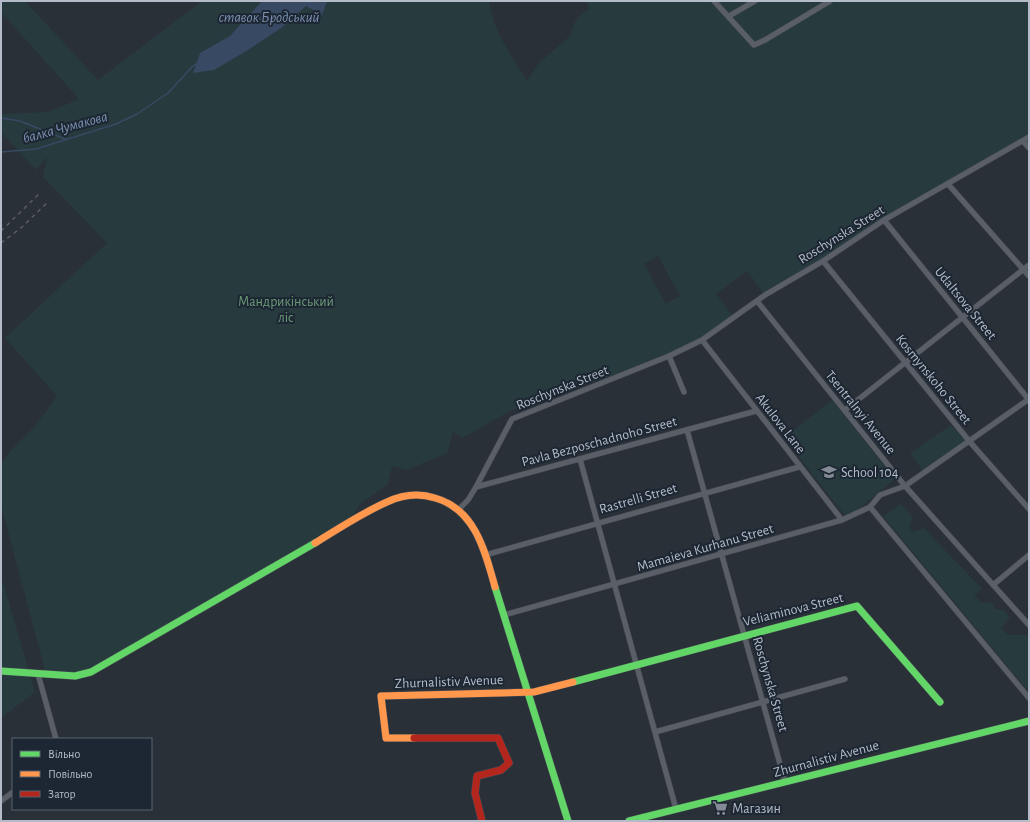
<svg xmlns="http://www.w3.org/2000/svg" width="1030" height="822" viewBox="0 0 1030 822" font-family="'Alegreya Sans',sans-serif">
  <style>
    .green { fill: #273a3e; fill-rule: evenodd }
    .water { fill: #384963 }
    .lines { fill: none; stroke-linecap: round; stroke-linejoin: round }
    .stream { stroke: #384963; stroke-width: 1.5 }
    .street-casing { stroke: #484c53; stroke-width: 6 }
    .fast-casing { stroke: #484c53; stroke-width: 8 }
    .slow-casing { stroke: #484c53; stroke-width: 8 }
    .jam-casing { stroke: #484c53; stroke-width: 8 }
    .street { stroke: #5a5e66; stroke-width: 5 }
    .fast { stroke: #63d668; stroke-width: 7 }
    .slow { stroke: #ff974d; stroke-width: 7 }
    .jam { stroke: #b3261e; stroke-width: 7 }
    .rail { stroke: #595d64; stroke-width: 1.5; stroke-dasharray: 4 4; stroke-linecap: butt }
    .labels { text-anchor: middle; stroke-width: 4; stroke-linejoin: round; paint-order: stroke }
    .street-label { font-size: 14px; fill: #b4bcc9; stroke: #1d2633 }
    .park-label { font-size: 14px; fill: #6b9a76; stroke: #1d2633 }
    .poi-label { font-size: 14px; fill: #b4bcc9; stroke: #1d2633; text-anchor: start }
    .water-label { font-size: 15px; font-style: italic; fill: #7c92b1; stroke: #1d2633 }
  </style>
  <rect width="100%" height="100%" fill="#2a3038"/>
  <!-- green -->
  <path class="green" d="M1 1H25L98 80 202 1H489C493 32 512 55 527 81L539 63 571 35C572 22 578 16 589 9L587 1H1029V137L765 295 747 271 716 294 733 316 714 332 669 356 510 411 462 438 453 432 447 453 407 470 392 466 388 484 359 505 348 524 91 672 46 674 1 505V464L12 449 35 426 57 396 5 338 107 243 43 177 47 157 36 170 1 132V114L48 112 79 99 1 12ZM658 256 680 296 666 304 644 264Z
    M832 400 895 479 847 518 784 438Z
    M951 425 965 440 964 442 923 471 910 453Z
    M901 504 913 517 909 527 913 532 924 528 982 589 974 595 982 603 992 602 995 609 1004 610 1010 617 1001 628 1008 635H1029V692L883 516Z
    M1 575 35 692 1 718Z"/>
  <!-- water -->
  <path class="water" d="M262 1H327L322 15 306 6 281 28 248 50 214 70 193 73 200 53 230 36Z"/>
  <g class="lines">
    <!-- stream -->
    <path class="stream" d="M1 118 20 121 65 139
      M1 152 36 149 116 124 137 114 168 93 193 66 198 63"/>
    <!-- street casing -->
    <g class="street-casing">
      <path id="street" d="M714 1 754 45 765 40 830 1
        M729 16 755 1
        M1023 141 1029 148
        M948 184 1029 276
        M884 220 1029 400
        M823 261 970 442 1029 509
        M757 301 905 486 1029 625
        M702 340 842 520
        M669 356 684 392
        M845 410 1029 265
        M687 430 785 782
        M580 459 676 809
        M476 487 512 419 669 356 702 340 765 295 823 261 884 220 1029 137
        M870 507 1029 698
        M458 510 468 500 476 487 756 411
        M485 555 799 467
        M993 585 1029 555
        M504 615 842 520 870 507 880 495 905 486 1029 399
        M38 674 56 739
        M655 732 845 679
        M1 801 13 792"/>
    </g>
    <!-- fast casing -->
    <g class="fast-casing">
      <path id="fast" d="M495 587 568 821
        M1 671 75 676 91 672 315 543
        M573 682 857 606 940 702
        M629 821 1029 721"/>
    </g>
    <!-- slow casing -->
    <g class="slow-casing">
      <path id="slow" d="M315 543C338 529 362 513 387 502 402 495 419 493 435 498 475 509 485 551 495 587
        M414 738H386L381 696 534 692 573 682"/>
    </g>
    <!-- jam casing -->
    <g class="jam-casing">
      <path id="jam" d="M414 738H498L509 763 501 770 477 776 475 793 482 821"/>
    </g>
    <!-- street -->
    <use href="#street" class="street"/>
    <!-- fast -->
    <use href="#fast" class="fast"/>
    <!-- slow -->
    <use href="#slow" class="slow"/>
    <!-- jam -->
    <use href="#jam" class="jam"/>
    <!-- rail -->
    <path class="rail" d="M1 231 40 193
      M1 243 22 227 49 201"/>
  </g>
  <!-- icons -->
  <defs>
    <g id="school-bare" transform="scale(1.2)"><path d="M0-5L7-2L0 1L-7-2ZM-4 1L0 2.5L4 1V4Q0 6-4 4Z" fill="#848b96" stroke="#1d2633" stroke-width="2.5" paint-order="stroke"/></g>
    <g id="supermarket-bare" transform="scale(1.2)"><path d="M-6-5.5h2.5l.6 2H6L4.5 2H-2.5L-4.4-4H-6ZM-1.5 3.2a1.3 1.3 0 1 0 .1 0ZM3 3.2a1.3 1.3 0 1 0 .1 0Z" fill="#848b96" stroke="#1d2633" stroke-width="2.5" paint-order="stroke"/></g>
  </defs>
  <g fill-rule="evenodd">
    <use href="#school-bare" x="829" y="472"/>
    <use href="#supermarket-bare" x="720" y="808"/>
  </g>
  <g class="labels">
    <!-- street labels -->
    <g class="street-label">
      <text transform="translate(841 234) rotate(-32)" y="5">Roschynska Street</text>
      <text transform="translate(966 303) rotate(51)" y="5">Udaltsova Street</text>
      <text transform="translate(934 379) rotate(51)" y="5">Kosmynskoho Street</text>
      <text transform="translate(562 387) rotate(-22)" y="5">Roschynska Street</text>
      <text transform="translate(861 412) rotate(51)" y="5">Tsentralnyi Avenue</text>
      <text transform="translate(781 423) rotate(52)" y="5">Akulova Lane</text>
      <text transform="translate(599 441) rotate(-15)" y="5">Pavla Bezposchadnoho Street</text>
      <text transform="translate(638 498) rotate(-16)" y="5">Rastrelli Street</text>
      <text transform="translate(705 547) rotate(-16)" y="5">Mamaieva Kurhanu Street</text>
      <text transform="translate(793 609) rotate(-14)" y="5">Veliaminova Street</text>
      <text transform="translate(449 681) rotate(-2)" y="5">Zhurnalistiv Avenue</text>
      <text transform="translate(771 684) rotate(74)" y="5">Roschynska Street</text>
      <text transform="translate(826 758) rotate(-15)" y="5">Zhurnalistiv Avenue</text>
    </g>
    <!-- park labels -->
    <g class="park-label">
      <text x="286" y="306">Мандрикінський<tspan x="286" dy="16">ліс</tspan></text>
    </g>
    <!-- poi labels -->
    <g class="poi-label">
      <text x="841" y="477">School 104</text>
      <text x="732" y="813">Магазин</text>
    </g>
    <!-- water labels -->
    <g class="water-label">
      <text x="269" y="22">ставок Бродський</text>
      <text transform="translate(65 127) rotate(-15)" y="5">балка Чумакова</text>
    </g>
  </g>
  <!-- border -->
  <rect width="1030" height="822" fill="none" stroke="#b4bcc9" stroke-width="4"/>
  <!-- legend -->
  <rect x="12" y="738" width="140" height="72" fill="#1d2633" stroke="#59626f"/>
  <rect x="20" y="751" width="20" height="6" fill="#63d668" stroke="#59626f"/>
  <text x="48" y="758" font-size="12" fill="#b4bcc9">Вільно</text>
  <rect x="20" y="771" width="20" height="6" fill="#ff974d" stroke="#59626f"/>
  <text x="48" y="778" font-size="12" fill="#b4bcc9">Повільно</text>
  <rect x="20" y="791" width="20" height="6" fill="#b3261e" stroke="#59626f"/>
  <text x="48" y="798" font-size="12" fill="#b4bcc9">Затор</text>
</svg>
